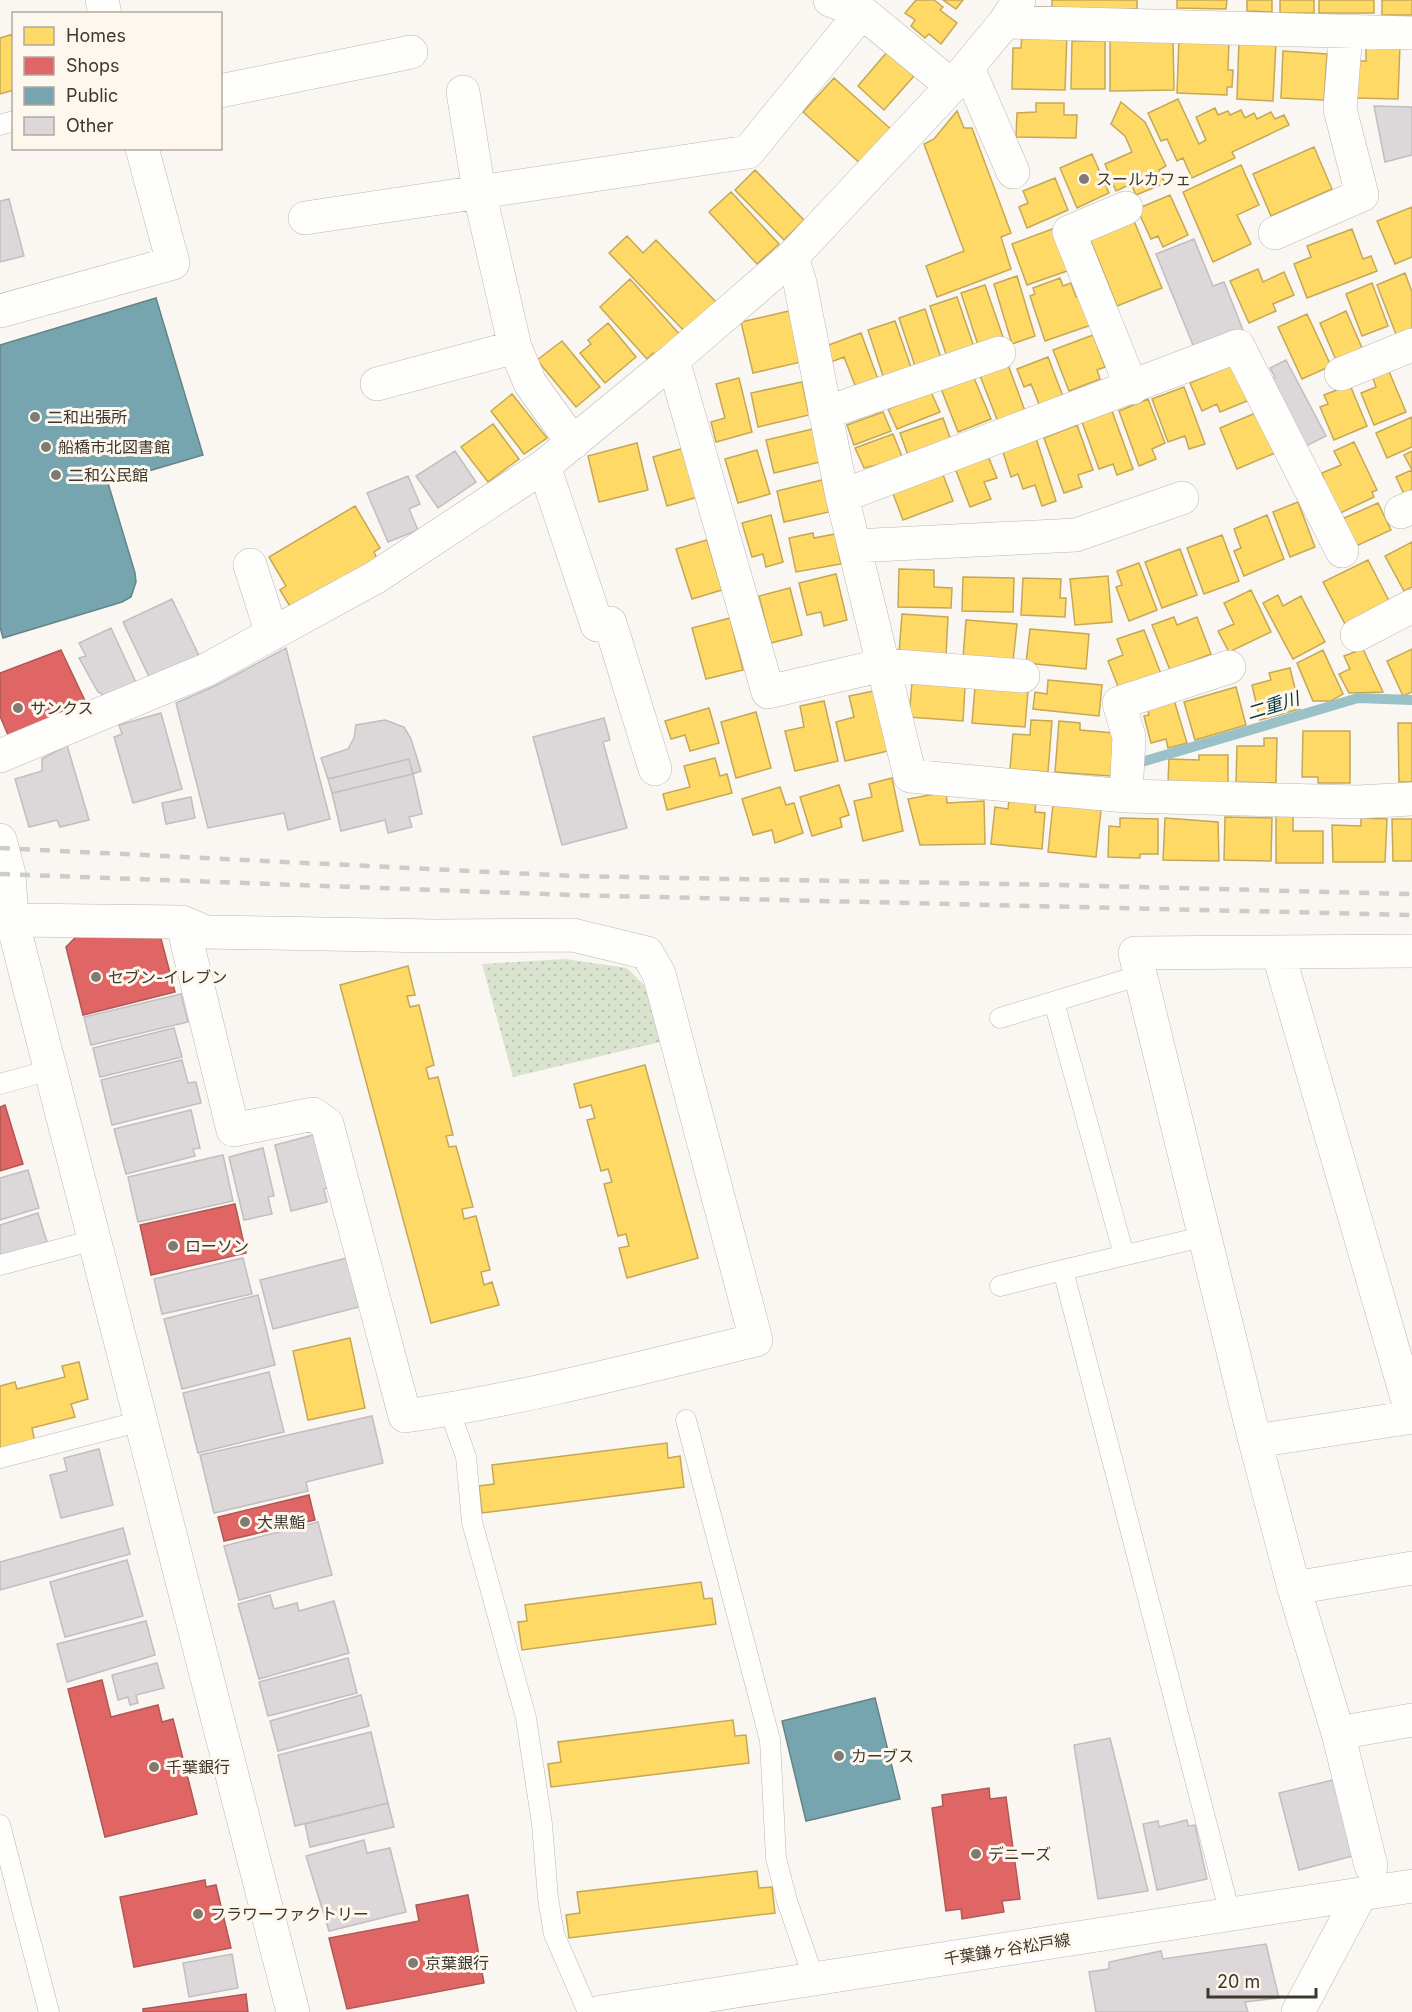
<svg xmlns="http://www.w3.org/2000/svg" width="1412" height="2012" viewBox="0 0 1412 2012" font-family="Inter,'Noto Sans JP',sans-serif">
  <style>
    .grass { fill: url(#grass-dots) }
    .homes { fill: #ffd966; stroke: #c5a855; stroke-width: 1.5 }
    .shops { fill: #e06666; stroke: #af5855; stroke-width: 1.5 }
    .public { fill: #76a5af; stroke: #658488; stroke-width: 1.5 }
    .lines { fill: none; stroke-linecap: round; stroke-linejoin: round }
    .stream { stroke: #9ac0c8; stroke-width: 10 }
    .building { fill: #dcd7d9; stroke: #c2bdc0; stroke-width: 1.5 }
    .lane-casing { stroke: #bcb7b1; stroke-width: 21 }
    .street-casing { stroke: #bcb7b1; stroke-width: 34 }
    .secondary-casing { stroke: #bcb7b1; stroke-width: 34 }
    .primary-casing { stroke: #bcb7b1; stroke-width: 34 }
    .lane { stroke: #fefefd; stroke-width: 20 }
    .street { stroke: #fefefd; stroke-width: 33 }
    .secondary { stroke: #fefefd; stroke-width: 33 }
    .primary { stroke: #fefefd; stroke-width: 33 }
    .rail { stroke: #ceccca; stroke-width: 4.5; stroke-dasharray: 10 10; stroke-linecap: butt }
    .poi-dot { fill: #807a72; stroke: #fef7ed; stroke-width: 2 }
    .labels { text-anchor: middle; stroke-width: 6; stroke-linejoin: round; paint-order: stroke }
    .poi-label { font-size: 16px; fill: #3e372d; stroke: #fef7ed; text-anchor: start }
    .street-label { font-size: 16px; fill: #3e372d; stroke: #fef7ed }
    .water-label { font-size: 18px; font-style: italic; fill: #003741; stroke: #fef7ed }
  </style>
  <defs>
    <pattern id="grass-dots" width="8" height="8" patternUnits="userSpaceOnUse" patternTransform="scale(1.5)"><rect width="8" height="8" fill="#d9e3ce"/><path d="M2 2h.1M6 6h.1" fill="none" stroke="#bbc3b1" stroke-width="1.8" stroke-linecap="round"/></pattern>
  </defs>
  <rect width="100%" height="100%" fill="#faf6f1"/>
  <!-- grass -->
  <path class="grass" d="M565 959 627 968 649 990 664 1041 513 1077 482 964Z"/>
  <!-- homes -->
  <path class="homes" d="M916 0H934L943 7 940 10 957 23 941 44 929 34 925 38 911 26 915 20 905 13Z
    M943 0H963L956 9Z
    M1052 0H1137V9H1052Z
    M1177 0H1227L1226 9 1177 8Z
    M1247 0H1272V12L1247 11Z
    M1280 0H1314V13H1280Z
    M1319 0H1374V13H1319Z
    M1382 0H1412V15H1382Z
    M1022 32 1067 33 1065 90 1012 89 1013 48H1021Z
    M13 34 14 90 0 94V38Z
    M1179 38 1229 40 1228 70H1233L1232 87H1227V95L1177 93Z
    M1173 40 1174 90 1110 91V41Z
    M1072 41H1105V89H1071Z
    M1239 41 1276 42 1273 101 1237 99Z
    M1366 42 1400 44 1398 99 1357 98 1359 61H1366Z
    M1283 51 1327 54 1324 100 1281 98Z
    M887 52 914 76 884 110 858 86Z
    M834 78 893 131 862 165 803 112Z
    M1178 99 1199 144 1206 140 1196 117 1215 108 1218 115 1228 111 1230 115 1241 110 1245 118 1254 113 1257 119 1271 112 1275 119 1284 115 1289 125 1232 152 1235 158 1192 178 1183 158 1177 161 1167 139 1161 141 1148 113Z
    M1121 102 1145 122 1166 166 1159 170 1165 183 1136 195 1131 184 1116 191 1105 164 1132 152 1125 136 1111 124Z
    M1036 103H1064V115H1077L1076 138 1016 137 1017 113 1036 112Z
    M957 111 964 128H972L1011 233 1001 237 1011 269 937 297 926 266 964 251 924 144 934 139Z
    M1314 147 1332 189 1271 216 1253 174Z
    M1092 154 1109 193 1077 208 1060 168Z
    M1241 165 1259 205 1237 215 1251 244 1213 262 1183 192Z
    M755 170 804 220 784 240 735 190Z
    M1055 178 1068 210 1027 228 1019 207 1028 203 1023 191Z
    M731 192 779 244 757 264 709 212Z
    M1170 195 1188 235 1163 247 1158 236 1151 239 1137 209Z
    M1412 207V257L1395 264 1377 221Z
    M1134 221 1162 288 1117 306 1090 239Z
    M1055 228 1070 270 1027 285 1012 244Z
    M1352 229 1363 259 1371 256 1377 271 1307 298 1294 264 1311 257 1307 246Z
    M627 236 643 253 656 240 717 303 686 333 609 253Z
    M1258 269 1263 282 1284 272 1294 295 1273 304 1276 311 1249 323 1230 281Z
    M1405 273 1412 292V331L1397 337 1377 285Z
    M1017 276 1035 336 1012 344 994 284Z
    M1060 278 1063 286 1071 283 1076 297 1083 295 1094 324 1045 341 1030 296 1035 294 1033 288Z
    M630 279 682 337 658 359 653 353 647 359 600 307Z
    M1372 283 1388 326 1362 336 1346 294Z
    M985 285 1003 337 978 345 961 293Z
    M957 297 974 347 947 357 930 306Z
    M925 309 942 361 916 369 899 318Z
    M789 311 801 362 753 373 741 322Z
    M1346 311 1362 348 1336 360 1320 323Z
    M1307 314 1331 366 1302 379 1278 327Z
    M895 321 912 370 884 379 868 330Z
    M608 323 636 357 605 383 580 353 591 344 588 340Z
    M861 333 879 382 857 390 844 357 831 362 826 346Z
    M1093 335 1105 367 1097 370 1100 379 1069 391 1053 350Z
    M562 341 600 387 576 407 537 360Z
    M1048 357 1064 399 1041 409 1031 384 1024 387 1017 369Z
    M1007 362 1025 411 998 422 979 373Z
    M1237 363 1252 399 1220 412 1217 404 1202 411 1190 383Z
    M1388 369 1406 412 1374 425 1361 393 1376 387 1372 376Z
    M972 373 991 419 958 432 940 386Z
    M739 378 752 432 716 442 711 422 725 418 716 384Z
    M802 382 809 415 758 427 751 393Z
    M1350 385 1367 426 1334 440 1320 407 1328 404 1324 395Z
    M1184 387 1205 444 1189 449 1185 436 1168 442 1152 399Z
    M931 392 940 412 897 429 888 409Z
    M512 394 547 438 524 454 491 411Z
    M1148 399 1165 443 1152 449 1156 459 1139 466 1119 411Z
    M1112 411 1133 469 1117 475 1113 464 1099 469 1082 422Z
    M883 412 891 431 854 445 847 425Z
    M1258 412 1275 453 1237 469 1220 428Z
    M1412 417V447L1387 458 1376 433Z
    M943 418 952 443 909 458 900 433Z
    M493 424 519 459 488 482 461 447Z
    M1077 425 1093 470 1078 475 1082 487 1064 493 1044 438Z
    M813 429 820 462 774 473 766 440Z
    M893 434 903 459 864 468 855 448Z
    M1036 438 1056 501 1042 506 1035 485 1023 489 1018 474 1011 477 1002 449Z
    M1354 442 1377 490 1372 492 1374 497 1336 515 1320 481 1324 479 1322 473 1341 465 1334 451Z
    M637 443 648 490 599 502 588 456Z
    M684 448 698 497 667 506 653 457Z
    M757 450 770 494 738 503 725 459Z
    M1412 451V492L1404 494 1396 477 1412 470 1404 455Z
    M988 456 997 478 984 482 991 499 970 507 955 468Z
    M942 472 953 501 903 520 892 491Z
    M822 480 829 512 784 522 777 491Z
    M1298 502 1315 547 1290 557 1273 512Z
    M1378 503 1391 530 1354 547 1342 519Z
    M355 506 380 548 374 552 377 559 291 608 280 590 286 586 269 557Z
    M771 515 783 562 766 567 763 554 752 557 742 523Z
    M1267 515 1284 559 1244 576 1234 551 1241 548 1234 529Z
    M813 533 814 538 835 534 841 564 796 572 789 538Z
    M1222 535 1239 581 1204 594 1187 548Z
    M707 540 722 590 692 599 676 549Z
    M1412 542V587L1404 591 1385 556Z
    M1180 549 1197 595 1162 608 1145 562Z
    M1368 560 1389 601 1345 624 1323 582Z
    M1139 563 1157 610 1129 621 1116 587 1122 585 1117 571Z
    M899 569 934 570V587L952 588 951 608 898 607Z
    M836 574 847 620 824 626 821 612 807 615 799 583Z
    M1108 576 1112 622 1075 625 1070 579Z
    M963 577 1014 578 1013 612 962 611Z
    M1023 578 1061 579 1060 598H1066L1065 617 1021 615Z
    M790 588 802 635 771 643 759 596Z
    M1251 590 1271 632 1229 652 1218 631 1234 624 1224 603Z
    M1278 595 1283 606 1301 596 1325 642 1293 659 1263 603Z
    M902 614 948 617 946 656 899 653Z
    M1174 617 1177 625 1197 617 1211 654 1170 670 1152 625Z
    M730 618 743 670 706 679 692 628Z
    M966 620 1017 624 1013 661 963 657Z
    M1030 629 1089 634 1086 669 1026 663Z
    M1144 630 1161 674 1119 689 1108 661 1123 655 1117 639Z
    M1363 649 1383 692 1349 693 1339 674 1350 669 1344 656Z
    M1412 649V692L1403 696 1387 661Z
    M1323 650 1343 694 1331 701H1313L1297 663Z
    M1290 668 1300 709 1260 720 1252 685 1271 680 1269 673Z
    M1048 680 1102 685 1099 716 1033 709 1035 692 1047 694Z
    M912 683 965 687 963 721 909 717Z
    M975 687 1028 691 1025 727 972 723Z
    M1236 687 1246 725 1195 740 1184 702Z
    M874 691 888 751 845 761 836 722 854 717 849 696Z
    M1174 700 1187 743 1168 748 1166 739 1151 743 1144 716 1149 715 1147 708Z
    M824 701 838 761 795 771 785 731 804 727 800 706Z
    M709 708 719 743 690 751 685 735 671 739 665 721Z
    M756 712 771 768 736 778 721 722Z
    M1031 720 1052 721 1048 772 1010 769 1013 734 1030 735Z
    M1059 721 1080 723V730L1114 733 1111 776 1055 772Z
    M1398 723H1412V782H1399Z
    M1303 731H1350V783H1318V777H1302Z
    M1264 738H1277L1276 783 1236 782 1237 746H1264Z
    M1199 755H1228V783L1168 782 1169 759 1199 760Z
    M715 758 720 776 727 774 732 793 667 810 663 794 690 787 684 766Z
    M892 778 903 831 863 841 854 801 872 797 869 784Z
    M839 785 849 815 840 818 842 827 812 836 800 797Z
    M780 787 786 805 794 803 803 833 775 843 772 830 753 835 742 799Z
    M946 792 947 803 984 801 985 844 920 845 908 799Z
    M1009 800 1036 802 1035 812 1045 813 1042 849 991 844 995 807 1008 809Z
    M1053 804 1101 810 1096 857 1048 852Z
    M1276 815H1293V831H1323V863H1276Z
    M1225 817 1272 818 1271 861 1224 860Z
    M1120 818 1158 819V854H1140V858L1108 857 1109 826 1120 827Z
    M1165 818 1218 822 1219 861 1163 860Z
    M1361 818 1387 819 1385 862H1333L1332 825 1361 826Z
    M1392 819H1412V861H1393Z
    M408 966 415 995 407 996 410 1007 419 1005 434 1065 426 1068 429 1079 438 1077 453 1135 446 1136 449 1147 456 1146 473 1207 462 1209 464 1219 476 1216 490 1270 481 1272 484 1285 492 1282 499 1305 431 1323 340 985Z
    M645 1065 698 1258 627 1278 619 1248 629 1246 626 1234 618 1236 604 1184 612 1182 608 1169 601 1171 587 1120 595 1118 591 1105 580 1108 574 1084Z
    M350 1338 365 1408 308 1420 293 1351Z
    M79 1362 88 1399 71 1404 75 1417 32 1428 35 1442 0 1451V1386L15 1382 17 1389 65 1377 62 1366Z
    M667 1443 668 1458 680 1456 684 1487 482 1513 479 1486 494 1484 492 1465Z
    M701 1582 704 1599 712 1598 716 1624 522 1650 518 1622 527 1621 525 1605Z
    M733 1720 735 1736 746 1735 749 1763 551 1787 548 1764 561 1762 558 1742Z
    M757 1871 759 1888 772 1887 775 1913 569 1938 566 1915 580 1913 577 1892Z"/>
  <!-- shops -->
  <path class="shops" d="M61 650 89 709 11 742 0 716V673Z
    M160 935 175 992 83 1015 66 947 77 936Z
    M5 1105 23 1164 0 1171V1107Z
    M235 1204 246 1253 151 1275 140 1225Z
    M309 1495 315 1520 224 1541 218 1517Z
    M102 1680 111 1717 158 1705 162 1722 173 1719 197 1814 105 1837 68 1689Z
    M989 1788 990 1799 1006 1797 1020 1899 1002 1901 1004 1912 962 1919 961 1909 946 1911 932 1808 943 1806 942 1795Z
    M205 1880 206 1887 216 1885 231 1948 134 1967 120 1897Z
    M468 1895 484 1983 347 2009 329 1938 419 1921 416 1905Z
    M246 1994 248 2012H143V2009Z"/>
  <!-- public -->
  <path class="public" d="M156 298 203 455 108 483 135 573 136 582 131 597 122 602 3 638 0 627V345Z
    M875 1698 900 1799 806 1821 782 1721Z"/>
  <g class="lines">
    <!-- stream -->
    <path class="stream" d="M1145 761 1358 698 1412 700"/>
  </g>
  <!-- building -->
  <path class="building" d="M1374 106 1412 107V155L1385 162Z
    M9 199 24 256 0 262V201Z
    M1194 239 1213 286 1224 282 1243 330 1195 350 1156 254Z
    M1286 360 1326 436 1304 447 1270 381 1275 377 1270 368Z
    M455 451 476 482 438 508 416 476Z
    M408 476 420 504 409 509 418 530 388 542 367 493Z
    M172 599 201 660 152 683 123 622Z
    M111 628 139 689 112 699 98 692 79 658 86 656 79 643Z
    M286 648 330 819 288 830 284 813 208 828 176 703 215 686Z
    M161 713 182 789 133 803 114 737 122 734 119 725Z
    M604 718 610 740 603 742 627 828 562 845 533 737Z
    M385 720 404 727 411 739 421 771 413 774 409 759 328 779 321 758 348 749 354 738 356 725Z
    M67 745 89 820 60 827 57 820 29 827 15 779 42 771V759Z
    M409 759 413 774 332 793 328 779Z
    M413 774 422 814 409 817 412 827 388 833 385 820 341 831 332 793Z
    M191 797 195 818 166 824 162 803Z
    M181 994 188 1022 91 1045 84 1017Z
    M174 1028 182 1057 100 1077 93 1048Z
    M182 1060 188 1083 196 1082 201 1103 112 1125 101 1080Z
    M191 1110 200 1148 193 1149 195 1156 126 1174 114 1129Z
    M317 1134 330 1187 324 1189 327 1202 291 1211 275 1145Z
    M263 1148 274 1196 268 1197 272 1214 244 1220 229 1157Z
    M223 1155 233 1201 138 1222 128 1177Z
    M28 1170 39 1208 0 1220V1178Z
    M38 1213 47 1242 0 1257V1225Z
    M243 1258 252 1294 162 1314 154 1279Z
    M347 1258 359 1307 273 1329 260 1280Z
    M258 1295 275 1365 182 1389 164 1319Z
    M269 1372 284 1432 198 1453 183 1393Z
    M372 1416 383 1463 306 1482 308 1491 214 1513 200 1455Z
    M99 1449 113 1505 61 1518 50 1475 67 1471 64 1458Z
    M318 1522 332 1575 239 1600 224 1546Z
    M123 1528 130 1554 0 1590V1562Z
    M127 1560 143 1616 65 1637 50 1582Z
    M270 1595 274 1609 297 1603 299 1611 334 1601 349 1653 259 1679 238 1604Z
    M146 1621 155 1655 67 1682 57 1644Z
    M348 1658 357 1693 268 1716 259 1682Z
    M157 1663 164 1688 136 1695 138 1703 130 1705 128 1697 118 1700 112 1675Z
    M361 1695 369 1726 278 1751 270 1721Z
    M371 1732 388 1803 295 1826 278 1755Z
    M1110 1738 1148 1891 1098 1899 1074 1745Z
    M1333 1780 1353 1856 1299 1870 1279 1793Z
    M388 1803 394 1827 310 1847 305 1824Z
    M1187 1820 1188 1826 1195 1825 1207 1879 1157 1890 1143 1824 1158 1821 1159 1827Z
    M364 1840 367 1853 390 1848 406 1912 329 1931 306 1856Z
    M1266 1944 1279 1998 1245 2002 1248 2012H1096L1089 1972 1109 1969V1962L1161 1951 1163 1959Z
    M232 1954 238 1988 189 1997 183 1963Z"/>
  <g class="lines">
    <!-- lane casing -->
    <g class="lane-casing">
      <path id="lane" d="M0 125 14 121
        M1054 1002 1124 1255
        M1000 1018 1141 975
        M0 1084 50 1070
        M1206 1236 1063 1270 1230 1914
        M0 1265 94 1240
        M1000 1286 1063 1270
        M449 1409 466 1457 472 1522 526 1718 542 1824 548 1898 554 1934 588 2012
        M686 1420 770 1740 776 1858 787 1901 814 1979
        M0 1458 141 1421
        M0 1825 49 2012"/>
    </g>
    <!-- street casing -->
    <g class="street-casing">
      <path id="street" d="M102 0 105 14
        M830 0 862 12 952 86
        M1005 22 1412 33
        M968 68 1013 172
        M220 91 411 52
        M463 92 479 191 515 347 530 383 573 443
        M1126 208 1069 232 1132 388
        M305 218 748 152 862 12
        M1275 233 1362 195 1340 109 1346 32
        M792 257 800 283 842 496 910 776 1126 796 1358 802 1412 799
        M0 311 173 263 142 148
        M673 360 768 692 883 665 1023 676
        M1341 374 1412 345
        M377 384 515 347
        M825 413 999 353
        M544 466 597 625 610 623 655 769
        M842 496 1238 346 1342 551
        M1401 512 1412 507
        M854 546 1076 535 1182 498
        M250 565 272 634
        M1357 635 1412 606
        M0 756 206 670 376 577 544 466 673 360 792 257 952 86 1005 22 1019 0
        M1126 796 1129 737 1119 703 1229 667
        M12 920 182 922 206 932 435 936 573 935 647 953 659 974 756 1340C640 1368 523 1399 405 1416L327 1124 313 1114 233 1130 182 922
        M1278 952 1412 1415
        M1255 1441 1412 1417
        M1294 1588 1412 1568
        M1338 1733 1412 1720
        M1371 1866 1338 1733 1294 1588 1255 1441 1135 953 1412 951
        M1298 2012 1360 1895"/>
    </g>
    <!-- secondary casing -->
    <g class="secondary-casing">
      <path id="secondary" d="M0 840 9 874 12 920 293 2012"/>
    </g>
    <!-- primary casing -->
    <g class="primary-casing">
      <path id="primary" d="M601 2012 1412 1886"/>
    </g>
    <!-- lane -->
    <use href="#lane" class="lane"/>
    <!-- street -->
    <use href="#street" class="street"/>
    <!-- secondary -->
    <use href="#secondary" class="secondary"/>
    <!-- primary -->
    <use href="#primary" class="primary"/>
    <!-- rail -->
    <path class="rail" d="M0 848 573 876 1057 885 1412 894
      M0 874 571 895 1412 915"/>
  </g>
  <!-- markers -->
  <g class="poi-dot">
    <circle cx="1084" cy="179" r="6"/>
    <circle cx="35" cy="417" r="6"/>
    <circle cx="46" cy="447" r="6"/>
    <circle cx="56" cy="475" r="6"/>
    <circle cx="18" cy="708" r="6"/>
    <circle cx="96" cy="977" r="6"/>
    <circle cx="173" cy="1246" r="6"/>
    <circle cx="245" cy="1522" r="6"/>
    <circle cx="839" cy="1756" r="6"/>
    <circle cx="154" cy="1767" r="6"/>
    <circle cx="976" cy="1854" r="6"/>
    <circle cx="198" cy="1914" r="6"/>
    <circle cx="413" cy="1963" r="6"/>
  </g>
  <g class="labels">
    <!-- poi labels -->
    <g class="poi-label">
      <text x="1096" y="185">スールカフェ</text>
      <text x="47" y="423">二和出張所</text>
      <text x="58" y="453">船橋市北図書館</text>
      <text x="68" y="481">二和公民館</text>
      <text x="30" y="714">サンクス</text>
      <text x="108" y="983">セブン-イレブン</text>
      <text x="185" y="1252">ローソン</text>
      <text x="257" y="1528">大黒鮨</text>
      <text x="851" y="1762">カーブス</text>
      <text x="166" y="1773">千葉銀行</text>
      <text x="988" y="1860">デニーズ</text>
      <text x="210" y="1920">フラワーファクトリー</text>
      <text x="425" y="1969">京葉銀行</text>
    </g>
    <!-- street labels -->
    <g class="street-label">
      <text transform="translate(1007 1949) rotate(-9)" y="6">千葉鎌ヶ谷松戸線</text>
    </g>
    <!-- water labels -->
    <g class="water-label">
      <text transform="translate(1273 706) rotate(-17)" y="6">二重川</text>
    </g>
  </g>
  <!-- legend -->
  <rect x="12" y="12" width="210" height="138" fill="#fef7ed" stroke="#b1aaa0" stroke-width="1.5"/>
  <rect x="24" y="27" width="30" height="18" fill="#ffd966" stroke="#b1aaa0" stroke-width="1.5"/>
  <text x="66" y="42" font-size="18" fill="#3e372d">Homes</text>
  <rect x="24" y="57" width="30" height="18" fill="#e06666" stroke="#b1aaa0" stroke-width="1.5"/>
  <text x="66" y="72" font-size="18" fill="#3e372d">Shops</text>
  <rect x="24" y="87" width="30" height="18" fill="#76a5af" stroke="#b1aaa0" stroke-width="1.5"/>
  <text x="66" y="102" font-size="18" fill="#3e372d">Public</text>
  <rect x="24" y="117" width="30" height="18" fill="#dcd7d9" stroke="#b1aaa0" stroke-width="1.5"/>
  <text x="66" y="132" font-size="18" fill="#3e372d">Other</text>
  <!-- scale -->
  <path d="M1208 1988v9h108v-9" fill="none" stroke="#3e372d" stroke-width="3"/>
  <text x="1217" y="1988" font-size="18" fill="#3e372d" stroke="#fef7ed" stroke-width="4.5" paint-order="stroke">20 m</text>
</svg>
